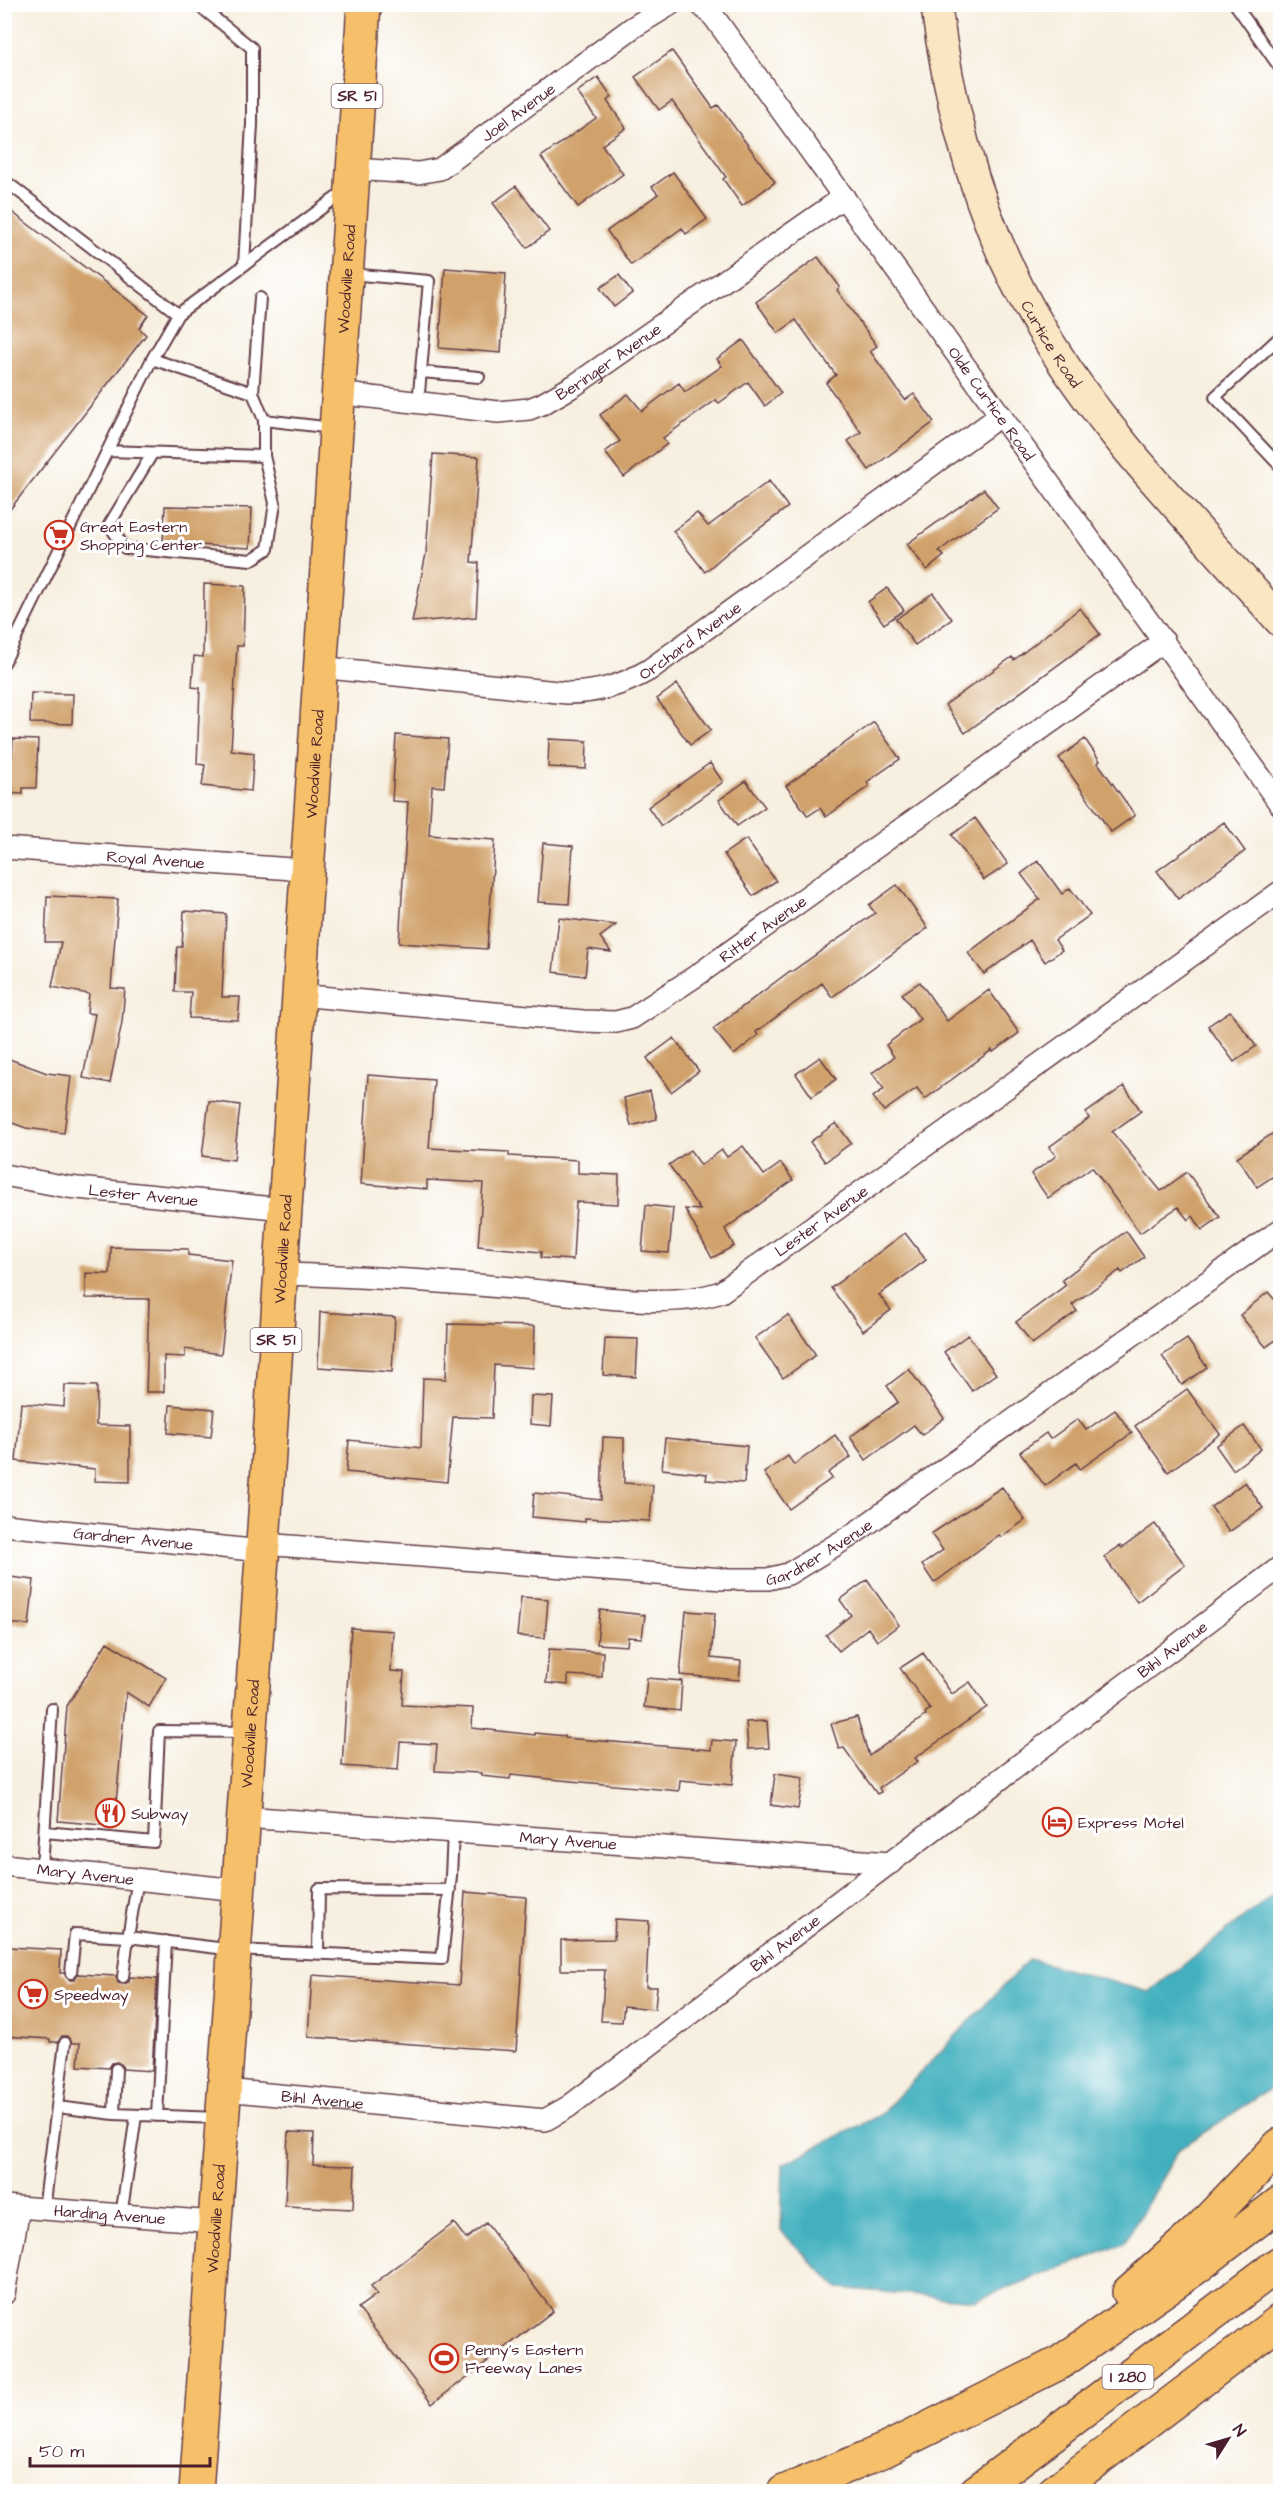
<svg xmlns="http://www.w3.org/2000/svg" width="1285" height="2496" viewBox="0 0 1285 2496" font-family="'Architects Daughter',sans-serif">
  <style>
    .water { fill: #42b0bf; stroke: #466875; stroke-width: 1.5 }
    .building { fill: #d0a16a }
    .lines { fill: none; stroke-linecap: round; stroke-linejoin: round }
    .lane-casing { stroke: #643e46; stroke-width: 14 }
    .street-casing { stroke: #643e46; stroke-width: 24 }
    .secondary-casing { stroke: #643e46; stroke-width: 33 }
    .primary-casing { stroke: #643e46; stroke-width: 36 }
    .highway-casing { stroke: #643e46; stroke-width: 36 }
    .lane { stroke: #fff; stroke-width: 10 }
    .street { stroke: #fff; stroke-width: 21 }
    .secondary { stroke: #fbe6c4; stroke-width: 30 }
    .primary { stroke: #f6c06b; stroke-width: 33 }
    .highway { stroke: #f6c06b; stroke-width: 33 }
    .labels { text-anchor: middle; stroke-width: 6; stroke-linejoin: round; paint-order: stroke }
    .shield { fill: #fff; stroke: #80626b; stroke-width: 1.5 }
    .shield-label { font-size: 15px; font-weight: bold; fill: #4a1f2b }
    .street-label { font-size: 16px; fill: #4a1f2b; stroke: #fff }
    .poi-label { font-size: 16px; fill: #4a1f2b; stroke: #fff; text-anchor: start }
  </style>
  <rect width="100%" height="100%" fill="#fff"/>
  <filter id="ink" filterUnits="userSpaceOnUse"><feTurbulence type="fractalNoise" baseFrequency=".0167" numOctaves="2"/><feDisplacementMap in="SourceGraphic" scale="12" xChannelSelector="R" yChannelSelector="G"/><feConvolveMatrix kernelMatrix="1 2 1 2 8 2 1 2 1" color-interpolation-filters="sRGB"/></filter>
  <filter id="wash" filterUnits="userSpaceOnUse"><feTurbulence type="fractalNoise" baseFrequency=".008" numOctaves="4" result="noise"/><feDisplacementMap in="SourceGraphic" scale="24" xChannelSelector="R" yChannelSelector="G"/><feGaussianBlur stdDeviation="1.35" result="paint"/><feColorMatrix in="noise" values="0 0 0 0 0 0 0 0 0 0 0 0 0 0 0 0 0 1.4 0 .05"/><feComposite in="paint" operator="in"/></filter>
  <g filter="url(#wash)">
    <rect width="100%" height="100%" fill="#f7efdf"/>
    <!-- water -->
    <path class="water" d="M1280 1889V2082L1179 2149 1124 2244 976 2300 838 2288 781 2231 783 2164 880 2115 1029 1959 1149 1992Z"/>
    <g id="blocks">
      <!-- building -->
      <path class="building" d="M672 51 713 108 718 105 775 182 742 206 723 179 726 177 672 101 659 110 635 77Z
        M598 77 612 97 607 101 626 128 602 145 623 174 578 207 541 157 596 118 577 92Z
        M673 172 707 219 686 234 682 228 631 265 607 231 658 194 652 187Z
        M516 186 549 231 527 248 493 203Z
        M4 206 148 315 139 328 146 335 4 517Z
        M818 257 840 287 837 290 877 346 870 351 905 400 914 394 934 422 869 470 848 441 861 432 826 383 836 375 796 320 778 333 756 302Z
        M445 268 506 273 501 353 439 348Z
        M619 275 632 293 614 307 600 288Z
        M743 340 781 393 765 406 748 382 719 403 716 400 663 438 667 444 624 477 605 452 620 441 600 415 628 394 642 411 679 383 685 392 722 366 717 359Z
        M433 454 479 457 471 562 479 563 476 617 412 622 426 554Z
        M769 481 788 507 728 552 705 572 673 531 697 513 708 526Z
        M984 489 998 508 939 551 944 556 927 570 907 544Z
        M165 506 252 508 250 548 163 543Z
        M204 584 245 586 243 646H237L231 750 254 753 251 791 202 786 205 765 197 764 200 688 192 687 194 656 203 657Z
        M887 588 904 610 884 624 868 602Z
        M933 593 952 619 915 645 896 619Z
        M1080 608 1100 634 965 733 945 705 1012 657 1014 660Z
        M677 684 711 730 690 745 657 699Z
        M31 693 73 694 72 724 30 723Z
        M874 722 900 759 867 782 869 786 826 817 820 808 808 816 786 786Z
        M396 735 448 739 444 787 432 786 429 835 495 840 487 949 399 943 408 802 392 801Z
        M13 739 38 740 36 788H23V794L4 793V756H12Z
        M549 739 587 741 586 769 548 767Z
        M1085 739 1100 761 1098 763 1135 815 1111 832 1059 758Z
        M710 763 723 782 661 826 648 807Z
        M746 781 765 807 737 826 719 800Z
        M975 818 1008 864 984 880 952 835Z
        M1224 822 1245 851 1178 899 1157 871Z
        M746 839 776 881 753 896 724 854Z
        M543 843 573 846 569 904 538 902Z
        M1038 861 1062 894 1070 888 1090 915 1055 940 1062 950 1045 962 1030 940 984 974 968 953 1040 899 1021 874Z
        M897 885 928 928 832 997 822 983 756 1032 758 1035 734 1055 713 1029 790 971 791 972 875 913 869 905Z
        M47 896 118 899 111 988 125 989 122 1022 110 1083 83 1078 95 1014 87 1013 89 994 52 987 61 942H45Z
        M184 911 226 914 222 997H240L238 1020 189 1018 191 992H175L177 947H182Z
        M559 918 616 925 600 937 611 952 588 949 585 976 553 972Z
        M920 982 947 1021 989 990 1019 1033 993 1052 992 1050 925 1099 917 1088 884 1111 873 1097 884 1089 872 1073 894 1057 886 1045 920 1019 902 994Z
        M1230 1011 1256 1046 1234 1062 1208 1026Z
        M674 1038 699 1071 671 1092 647 1058Z
        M4 1057 47 1073 71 1076 64 1133 26 1128 4 1120Z
        M820 1057 836 1079 812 1097 796 1074Z
        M368 1075 434 1080 429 1148 509 1152V1156L578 1160V1173L619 1175 618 1204 576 1202 573 1260 541 1258V1252L478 1246 483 1183 427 1180V1189L361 1184Z
        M1124 1086 1141 1111 1112 1132 1161 1191 1187 1172 1220 1217 1202 1230 1193 1216 1188 1220 1178 1207 1140 1233 1092 1167 1048 1198 1031 1174 1056 1156 1049 1147 1089 1118 1086 1113Z
        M650 1091 657 1119 631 1126 624 1098Z
        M209 1101 240 1105 234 1160 202 1156Z
        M836 1123 851 1143 825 1162 810 1142Z
        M1281 1128V1171L1257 1187 1237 1157Z
        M743 1146 764 1175 781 1163 793 1180 725 1229 734 1246 712 1258 685 1209 700 1210 669 1165 690 1150 701 1165 722 1150 727 1157Z
        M646 1205 673 1208 669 1253 642 1251Z
        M1126 1231 1144 1257 1122 1273 1120 1270 1072 1305 1077 1311 1032 1344 1016 1322 1066 1285 1062 1280Z
        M905 1233 926 1260 879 1295 891 1310 863 1331 831 1288Z
        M111 1247 188 1249V1255L232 1260 221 1354 185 1349V1357L164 1356V1392H146L149 1299 86 1298V1273L110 1274Z
        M1268 1292 1281 1307V1336L1266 1347 1240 1315Z
        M320 1312 395 1317 392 1372 318 1367Z
        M788 1315 816 1355 783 1378 755 1338Z
        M448 1324 535 1326 533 1368 494 1365 492 1418 453 1417 447 1482 346 1472 349 1440 421 1448 423 1378 446 1379Z
        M968 1335 996 1374 972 1391 944 1352Z
        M605 1338 638 1339 636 1377 603 1375Z
        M1187 1339 1207 1367 1182 1385 1162 1356Z
        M909 1369 944 1418 922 1435 914 1425 866 1460 850 1437 898 1402 887 1386Z
        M65 1385 97 1386 96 1425 130 1426V1482L95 1481V1469L16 1461 21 1403 64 1407Z
        M1187 1389 1220 1434 1168 1472 1135 1426Z
        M531 1396 553 1397 551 1426 530 1424Z
        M170 1405 214 1409 211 1437 168 1433Z
        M1115 1410 1132 1433 1080 1469 1076 1463 1045 1486 1020 1452 1046 1433 1050 1439 1078 1419 1086 1430Z
        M1244 1426 1261 1449 1233 1470 1216 1446Z
        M835 1435 851 1457 828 1473 832 1478 789 1509 764 1473 788 1456 794 1465Z
        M603 1437 624 1438V1483L653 1485 650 1521 585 1518V1522L532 1517 534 1493 601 1500Z
        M665 1438 747 1446 744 1483 706 1480 707 1474 662 1469Z
        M1245 1482 1263 1508 1229 1532 1211 1507Z
        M1002 1487 1025 1520 1001 1537 999 1535 934 1583 922 1565 943 1550 931 1534Z
        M1155 1524 1185 1565 1137 1602 1104 1557 1120 1546 1122 1548Z
        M10 1577 34 1580 29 1625 5 1623Z
        M867 1580 899 1625 877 1641 868 1628 839 1651 826 1635 851 1615 840 1600Z
        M521 1597 548 1599 545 1638 517 1636Z
        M600 1610 645 1615 642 1638 628 1637 627 1646 597 1644Z
        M686 1611 715 1613 711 1658 741 1661 739 1680 680 1675Z
        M351 1628 393 1631 391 1671 404 1672 402 1705 473 1708 472 1728 535 1735V1733L565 1736V1738L711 1750 712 1740 736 1742 732 1785 680 1780 679 1791 560 1780 511 1775 510 1779 481 1776V1773L435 1771 437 1744 400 1742 398 1770 342 1766Z
        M107 1642 166 1678 149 1707 126 1692 114 1826 58 1821 67 1706Z
        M549 1649 603 1652 602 1677 568 1675V1685L546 1683Z
        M923 1653 952 1694 970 1682 987 1707 915 1758 918 1761 879 1788 881 1792 877 1794 844 1748 839 1749 831 1724 857 1717 869 1756 926 1715 925 1713 930 1709 900 1668Z
        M647 1678 682 1681 680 1711 644 1707Z
        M767 1721 769 1748 748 1749 746 1722Z
        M775 1774 803 1778 798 1809 771 1805Z
        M465 1892 526 1897 516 2051 308 2037 312 1975 459 1985Z
        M615 1919 649 1921 646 1987H657L655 2009 624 2006 622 2022 601 2021 605 1970H561V1940L614 1939Z
        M9 1947 61 1950 60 1973H64L70 1980H75L78 1974 116 1976 118 1983 123 1984 129 1982 130 1977 157 1979 152 2071 123 2069 122 2065 117 2062 112 2063 109 2068 78 2066 80 2043H72L67 2036H62L58 2042H50V2039L4 2036Z
        M288 2132 314 2133 313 2165 355 2166 353 2209 285 2206Z
        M454 2223 466 2239 486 2223 553 2311 432 2404 358 2308 377 2294 371 2286Z"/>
    </g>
  </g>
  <g filter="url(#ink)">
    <use href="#blocks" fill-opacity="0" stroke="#643e46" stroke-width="1.5"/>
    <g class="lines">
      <!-- lane casing -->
      <g class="lane-casing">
        <path id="lane" d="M197 4 252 48V124L244 265
          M1235 4 1280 68
          M4 180 178 314
          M349 274 429 281 418 404
          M260 298 253 393 264 420 333 428
          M1280 337 1215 397 1280 466
          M152 359 253 393
          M421 372 479 377
          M107 451 264 456V420
          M152 454 109 525 125 548 251 560 268 549 275 503 264 456
          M4 663 152 359 178 314 345 191
          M45 1832 154 1842 159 1731 246 1732
          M42 1869 52 1709
          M318 1954 319 1889 450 1890
          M71 1973 75 1934 128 1937 138 1879
          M123 1977 128 1937 234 1950 442 1959 451 1876 453 1832
          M116 2069 114 2114 218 2118
          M57 2107 114 2114
          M157 2116 166 1941
          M44 2210 65 2043
          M121 2216 136 2116"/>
      </g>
      <!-- street casing -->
      <g class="street-casing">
        <g id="street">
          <path id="s1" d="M700 4 714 17 1280 804"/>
          <path id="s2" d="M351 169 418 173 440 169 632 28 671 4"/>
          <path id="s3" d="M337 393 498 412 529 409 542 404 575 385 628 348 844 197"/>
          <path id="s4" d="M319 667 567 693C598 693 623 685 649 670L1001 415"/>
          <path id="s5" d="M4 848 306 870"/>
          <path id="s6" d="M298 995 583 1021 616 1022 632 1018 696 976 1164 641"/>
          <path id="s7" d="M4 1175 68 1187 284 1209"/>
          <path id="s8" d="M280 1274C357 1276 435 1281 512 1288 570 1293 667 1311 721 1292L1280 892"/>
          <path id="s9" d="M4 1525 262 1551"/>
          <path id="s10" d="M263 1544 723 1579H768L788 1574 852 1535 1280 1230"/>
          <path id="s11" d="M243 1817 891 1863"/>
          <path id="s12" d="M4 1865 238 1890"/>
          <path id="s13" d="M224 2090 545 2120 568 2107 1280 1567"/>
          <path id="s14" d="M4 2206 215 2222"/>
          <path d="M4 2294 19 2208"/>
        </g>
      </g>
      <!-- secondary casing -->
      <g class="secondary-casing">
        <g id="secondary">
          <path id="s15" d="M936 4C951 119 982 231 1042 330 1105 437 1199 528 1280 621"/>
        </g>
      </g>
      <!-- primary casing -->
      <g class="primary-casing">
        <g id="primary">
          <path id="s16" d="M196 2492 263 1544 364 4"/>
        </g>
      </g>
      <!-- highway casing -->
      <g class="highway-casing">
        <path id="highway" d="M1129 2292 1199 2230 1280 2145
          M784 2492 885 2450 1061 2362 1198 2266 1280 2203
          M976 2492 1280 2263
          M1054 2492 1280 2321"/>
      </g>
      <!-- lane -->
      <use href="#lane" class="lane"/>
      <!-- street -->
      <use href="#street" class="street"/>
      <!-- secondary -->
      <use href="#secondary" class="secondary"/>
      <!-- primary -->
      <use href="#primary" class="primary"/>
      <!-- highway -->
      <use href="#highway" class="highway"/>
    </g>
  </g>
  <!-- icons -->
  <defs>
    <g id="supermarket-ring" transform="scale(1.5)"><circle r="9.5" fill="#fff" stroke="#c8321e" stroke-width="1.5"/><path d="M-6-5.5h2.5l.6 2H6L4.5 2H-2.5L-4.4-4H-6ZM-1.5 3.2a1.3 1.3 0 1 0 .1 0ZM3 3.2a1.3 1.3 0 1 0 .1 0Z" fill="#c8321e"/></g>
    <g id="restaurant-ring" transform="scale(1.5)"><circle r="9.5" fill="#fff" stroke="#c8321e" stroke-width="1.5"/><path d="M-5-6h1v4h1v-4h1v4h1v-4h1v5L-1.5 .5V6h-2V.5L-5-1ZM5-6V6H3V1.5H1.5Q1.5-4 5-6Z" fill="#c8321e"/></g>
    <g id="hotel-ring" transform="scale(1.5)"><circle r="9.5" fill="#fff" stroke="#c8321e" stroke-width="1.5"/><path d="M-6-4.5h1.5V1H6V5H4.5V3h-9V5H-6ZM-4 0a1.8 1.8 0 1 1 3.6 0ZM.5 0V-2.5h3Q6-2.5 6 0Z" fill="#c8321e"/></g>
    <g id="stadium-ring" transform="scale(1.5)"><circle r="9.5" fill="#fff" stroke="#c8321e" stroke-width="1.5"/><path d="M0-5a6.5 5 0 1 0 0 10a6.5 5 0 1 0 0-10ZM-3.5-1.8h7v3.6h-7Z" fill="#c8321e"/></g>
  </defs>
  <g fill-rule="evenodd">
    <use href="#supermarket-ring" x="59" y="535"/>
    <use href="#restaurant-ring" x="110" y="1813"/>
    <use href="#hotel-ring" x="1057" y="1822"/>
    <use href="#supermarket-ring" x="33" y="1994"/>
    <use href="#stadium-ring" x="444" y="2358"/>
  </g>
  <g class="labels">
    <!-- shield labels -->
    <g class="shield">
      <rect x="331.5" y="84" width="51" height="24" rx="4.5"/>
      <rect x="250.5" y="1328" width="51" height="24" rx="4.5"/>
      <rect x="1102.5" y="2365" width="51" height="24" rx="4.5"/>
    </g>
    <g class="shield-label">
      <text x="357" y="101">SR 51</text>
      <text x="276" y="1345">SR 51</text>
      <text x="1128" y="2382">I 280</text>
    </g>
    <!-- street labels -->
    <g class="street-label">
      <text dy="6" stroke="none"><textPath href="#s2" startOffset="186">Joel Avenue</textPath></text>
      <text dy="6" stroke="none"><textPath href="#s16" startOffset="2218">Woodville Road</textPath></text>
      <text dy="6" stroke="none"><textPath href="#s15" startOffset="362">Curtice Road</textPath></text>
      <text dy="6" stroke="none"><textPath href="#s3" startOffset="286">Beringer Avenue</textPath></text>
      <text dy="6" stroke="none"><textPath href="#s1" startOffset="495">Olde Curtice Road</textPath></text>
      <text dy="6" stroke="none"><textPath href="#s4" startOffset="386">Orchard Avenue</textPath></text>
      <text dy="6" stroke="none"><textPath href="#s16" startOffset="1732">Woodville Road</textPath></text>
      <text dy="6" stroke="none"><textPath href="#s5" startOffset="152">Royal Avenue</textPath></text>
      <text dy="6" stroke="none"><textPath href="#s6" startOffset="494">Ritter Avenue</textPath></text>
      <text dy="6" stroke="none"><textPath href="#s7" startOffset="141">Lester Avenue</textPath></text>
      <text dy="6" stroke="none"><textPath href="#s8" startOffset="566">Lester Avenue</textPath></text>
      <text dy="6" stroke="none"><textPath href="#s16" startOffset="1246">Woodville Road</textPath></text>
      <text dy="6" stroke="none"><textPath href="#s9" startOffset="130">Gardner Avenue</textPath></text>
      <text dy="6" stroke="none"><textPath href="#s10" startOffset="564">Gardner Avenue</textPath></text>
      <text dy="6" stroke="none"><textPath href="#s13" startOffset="1107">Bihl Avenue</textPath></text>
      <text dy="6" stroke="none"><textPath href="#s16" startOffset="760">Woodville Road</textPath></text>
      <text dy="6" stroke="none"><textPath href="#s11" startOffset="326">Mary Avenue</textPath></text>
      <text dy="6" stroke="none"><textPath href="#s12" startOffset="82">Mary Avenue</textPath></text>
      <text dy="6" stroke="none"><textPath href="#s13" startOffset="621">Bihl Avenue</textPath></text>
      <text dy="6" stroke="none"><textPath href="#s13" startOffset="99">Bihl Avenue</textPath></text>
      <text dy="6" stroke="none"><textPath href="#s14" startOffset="106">Harding Avenue</textPath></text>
      <text dy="6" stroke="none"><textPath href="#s16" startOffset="274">Woodville Road</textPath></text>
    </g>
    <!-- poi labels -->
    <g class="poi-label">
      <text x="80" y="532">Great Eastern<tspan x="80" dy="18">Shopping Center</tspan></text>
      <text x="131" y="1819">Subway</text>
      <text x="1078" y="1828">Express Motel</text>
      <text x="54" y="2000">Speedway</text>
      <text x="465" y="2355">Penny's Eastern<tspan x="465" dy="18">Freeway Lanes</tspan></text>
    </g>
  </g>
  <!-- margin -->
  <rect width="1285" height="2496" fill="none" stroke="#fff" stroke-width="24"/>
  <!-- north arrow -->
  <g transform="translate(1228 2439) rotate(53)" stroke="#ffffff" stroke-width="4.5" paint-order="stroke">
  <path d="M0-4.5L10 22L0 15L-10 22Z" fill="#4a1f2b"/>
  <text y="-9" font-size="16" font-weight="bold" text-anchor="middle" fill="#4a1f2b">N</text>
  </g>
  <!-- scale -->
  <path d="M30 2457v9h180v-9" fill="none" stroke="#4a1f2b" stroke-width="3"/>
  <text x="39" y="2457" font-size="18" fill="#4a1f2b" stroke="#ffffff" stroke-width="4.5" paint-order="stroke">50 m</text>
</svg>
